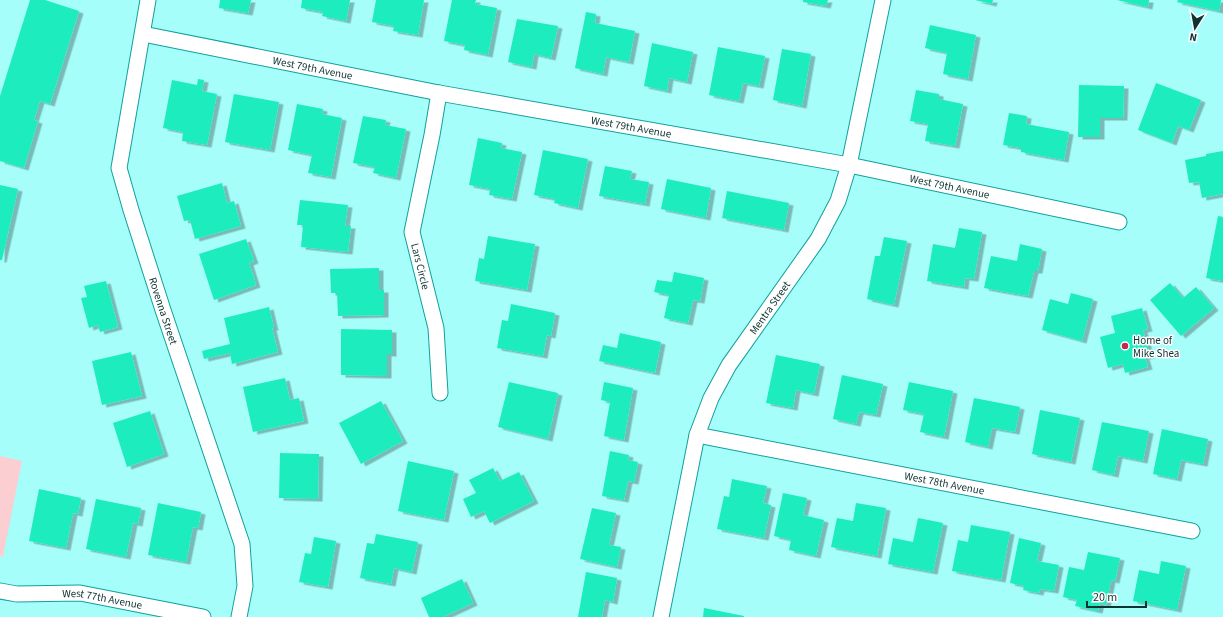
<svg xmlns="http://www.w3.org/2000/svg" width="1223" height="617" viewBox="0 0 1223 617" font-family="'Source Sans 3',sans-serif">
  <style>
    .green { fill: #fbced2 }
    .building { fill: #1decbe; filter: url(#shadow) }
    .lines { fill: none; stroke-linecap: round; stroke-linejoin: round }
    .street-casing { stroke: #12a09c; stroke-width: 17 }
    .street { stroke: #fff; stroke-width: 15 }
    .poi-dot { fill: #bd2c51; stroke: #fff; stroke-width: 1.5 }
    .labels { text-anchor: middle; stroke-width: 3; stroke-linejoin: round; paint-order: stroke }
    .street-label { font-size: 11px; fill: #0d3332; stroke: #fff }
    .poi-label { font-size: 11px; fill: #0d3332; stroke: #fff; text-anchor: start }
  </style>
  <defs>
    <filter id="shadow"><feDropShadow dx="4.5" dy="2.5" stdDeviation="0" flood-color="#0004"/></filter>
  </defs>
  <rect width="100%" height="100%" fill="#a5fef9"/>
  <!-- green -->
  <path class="green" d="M0 456 22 461 3 557 0 556Z"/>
  <!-- building -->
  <path class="building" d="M30 0H45L79 11 50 104 40 101 34 120 38 121 24 168 0 161V96Z
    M220 0H251L248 13 219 8Z
    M302 0H350L346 21 322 16 323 12 301 8Z
    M376 0H424L418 35 393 31 394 26 372 22Z
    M452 0H476L475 4 497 8 488 55 464 50 465 45 444 41Z
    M803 0H828L826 6 803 2Z
    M975 0H993L992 4Z
    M1117 0H1149L1148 7Z
    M1178 0H1221L1219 11 1177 2Z
    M586 12 596 14 595 23 635 31 629 62 606 57 603 74 575 68Z
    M517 19 558 26 551 58 534 54 532 67 508 62Z
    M930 25 976 35 968 79 943 74 947 53 925 48Z
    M652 43 693 52 687 82 669 78 667 91 644 86Z
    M718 47 765 56 759 86 743 83 739 101 709 95Z
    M782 49 811 54 802 106 773 100Z
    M198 79 204 80 202 91 217 94 207 145 182 141 183 132 163 128 172 80 197 85Z
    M1156 83 1201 100 1189 130 1178 126 1172 143 1138 130Z
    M1079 85 1124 86 1123 118H1100V137H1078Z
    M916 90 939 94V99L963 104 955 146 925 141 928 124 910 121Z
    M234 94 279 102 270 150 225 142Z
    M297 104 323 109 322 114 342 118 331 177 308 173 312 155 288 150Z
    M1009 113 1027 116 1026 124 1069 132 1064 160 1021 152V148L1003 145Z
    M363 116 386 120 385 125 406 129 396 178 373 173 375 167 353 163Z
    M478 138 502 143 501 148 522 152 512 199 489 195 490 189 469 185Z
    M543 150 588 159 578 208 554 203 555 199 534 195Z
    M1223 151V194L1202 198 1199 182 1189 183 1185 160 1206 156V154Z
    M605 166 632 171 630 179 649 182 645 204 599 196Z
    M667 179 711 188 706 218 661 209Z
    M222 183 227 203 234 201 241 226 195 239 190 220 184 221 177 196Z
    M0 185 18 189 2 260H0Z
    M727 191 789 203 784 230 722 218Z
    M300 200 348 205 345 226H351L348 252 301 247 303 225H297Z
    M1218 216 1223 217V281L1206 278Z
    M959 228 982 232 974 279 965 278 964 287 927 281 933 244 955 248Z
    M488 236 535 244 527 290 475 281 479 258 484 259Z
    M884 237 907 241 894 305 867 299 875 256H880Z
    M246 239 254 261 249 263 256 285 214 300 199 254Z
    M1020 244 1042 249 1038 271H1034L1028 296 984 288 991 256 1017 261Z
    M379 268V290H384V315L338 316 337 293H331L330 269Z
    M674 272 704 278 700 301 693 300 688 323 664 318 669 295 654 292 657 280 672 282Z
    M106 281 118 327 100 332 98 325 89 328 81 298 87 297 84 286Z
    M1170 283 1183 298 1196 287 1214 308 1181 336 1150 300Z
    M1071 293 1093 299 1082 341 1042 330 1050 299 1068 304Z
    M511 304 555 313 551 336 547 335 543 356 497 348 502 320 508 321Z
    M269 307 274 328H272L278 352 232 364 230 353 204 359 202 351 230 344 224 318Z
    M1142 308 1148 329 1143 330 1150 356 1145 357 1148 367 1125 373 1123 364 1108 368 1100 337 1115 333 1111 316Z
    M341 329 392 330V354H387V376L341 375Z
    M620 333 661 342 655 373 599 361 603 345 617 348Z
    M131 352 142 396 102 405 92 361Z
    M776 355 820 364 814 394 796 390 793 408 766 403Z
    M842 375 883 384 876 415 859 412 856 424 833 419Z
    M285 378 290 400 299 398 304 421 253 432 243 387Z
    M509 382 558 393 548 439 498 427Z
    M604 382 633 388 624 440 604 436 610 402 601 400Z
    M909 382 953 391 944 437 920 432 924 414 903 410Z
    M974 398 1020 407 1015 432 992 428 988 447 965 442Z
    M381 401 403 441 361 464 339 423Z
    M1040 410 1080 418 1071 462 1032 454Z
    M150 411 164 454 127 467 113 423Z
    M1102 422 1149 431 1143 461 1118 456 1114 475 1092 470Z
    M1162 429 1208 439 1203 464 1181 460 1177 479 1153 474Z
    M610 451 629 455 628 460 638 462 634 482 628 481 624 500 602 496Z
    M280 453 319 454 318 499 279 498Z
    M408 461 454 471 444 520 398 511Z
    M493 468 500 481 519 472 534 501 490 523 484 511 471 517 463 499 476 493 469 480Z
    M732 479 767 486 763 503 771 505 764 538 717 529 724 496 729 497Z
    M39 489 81 498 78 514 73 513 66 548 29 541Z
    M783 493 807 498 803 515 824 520 816 556 789 550 791 540 774 536Z
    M96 499 141 508 138 524 133 523 126 557 86 549Z
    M158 503 201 512 198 528 193 527 186 562 148 555Z
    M856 503 886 508 877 556 831 547 837 518 853 521Z
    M592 508 616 513 609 545 621 547 617 567 580 559Z
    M918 518 943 523 933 572 888 564 893 538 913 542Z
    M971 525 1010 532 1001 580 952 571 958 540 968 542Z
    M376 534 418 542 412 572 394 568 391 584 360 578 367 543 374 544Z
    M314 537 336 541 328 587 299 582 305 553 311 554Z
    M1019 538 1041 543 1037 561 1059 565 1054 591 1040 589 1039 593 1023 590 1024 586 1010 583Z
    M1088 552 1120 558 1115 581 1111 580 1106 605 1100 603 1098 611 1075 606 1077 600 1063 597 1069 567 1084 570Z
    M1161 561 1186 566 1177 610 1133 601 1139 570 1159 574Z
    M586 572 617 578 613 602 605 600 602 617H578Z
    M462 579 473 603 443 617H429L421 598Z
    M704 608 744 616V617H703Z"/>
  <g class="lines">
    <!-- street casing -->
    <g class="street-casing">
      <g id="street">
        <path id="s1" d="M148 0 119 168 131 210 163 310 242 544 245 586 239 617"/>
        <path id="s2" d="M143 34 439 93 849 165 1119 222"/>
        <path id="s3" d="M439 93 432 135 412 232 436 328 440 393"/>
        <path id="s4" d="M697 435 1192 531"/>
        <path id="s5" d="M0 591 17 594 80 593 203 617"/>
        <path id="s6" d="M661 617 697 435 711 398 729 365 818 239 838 201 849 165 883 0"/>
      </g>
    </g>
    <!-- street -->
    <use href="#street" class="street"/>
  </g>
  <!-- markers -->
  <circle class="poi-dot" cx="1125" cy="346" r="4"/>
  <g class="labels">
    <!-- street labels -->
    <g class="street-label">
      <text dy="4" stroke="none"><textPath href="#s2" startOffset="173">West 79th Avenue</textPath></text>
      <text dy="4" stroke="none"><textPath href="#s2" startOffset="497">West 79th Avenue</textPath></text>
      <text dy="4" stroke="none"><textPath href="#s2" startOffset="821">West 79th Avenue</textPath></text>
      <text dy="4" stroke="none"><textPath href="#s3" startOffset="177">Lars Circle</textPath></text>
      <text dy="4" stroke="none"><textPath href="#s6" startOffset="333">Mentra Street</textPath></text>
      <text dy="4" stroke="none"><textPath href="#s1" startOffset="320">Rovenna Street</textPath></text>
      <text dy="4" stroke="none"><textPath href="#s4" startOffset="252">West 78th Avenue</textPath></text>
      <text dy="4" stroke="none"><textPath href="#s5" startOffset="103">West 77th Avenue</textPath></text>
    </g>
    <!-- poi labels -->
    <g class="poi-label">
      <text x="1133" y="344">Home of<tspan x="1133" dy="13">Mike Shea</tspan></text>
    </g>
  </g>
  <!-- north arrow -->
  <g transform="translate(1195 28) rotate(191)" stroke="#ffffff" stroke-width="3" paint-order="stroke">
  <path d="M0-3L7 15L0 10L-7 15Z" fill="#0d3332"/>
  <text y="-6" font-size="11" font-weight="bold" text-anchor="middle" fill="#0d3332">N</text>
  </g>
  <!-- scale -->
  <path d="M1087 601v6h59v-6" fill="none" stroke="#0d3332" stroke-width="2"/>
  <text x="1093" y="601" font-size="12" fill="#0d3332" stroke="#ffffff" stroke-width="3" paint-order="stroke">20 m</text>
</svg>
